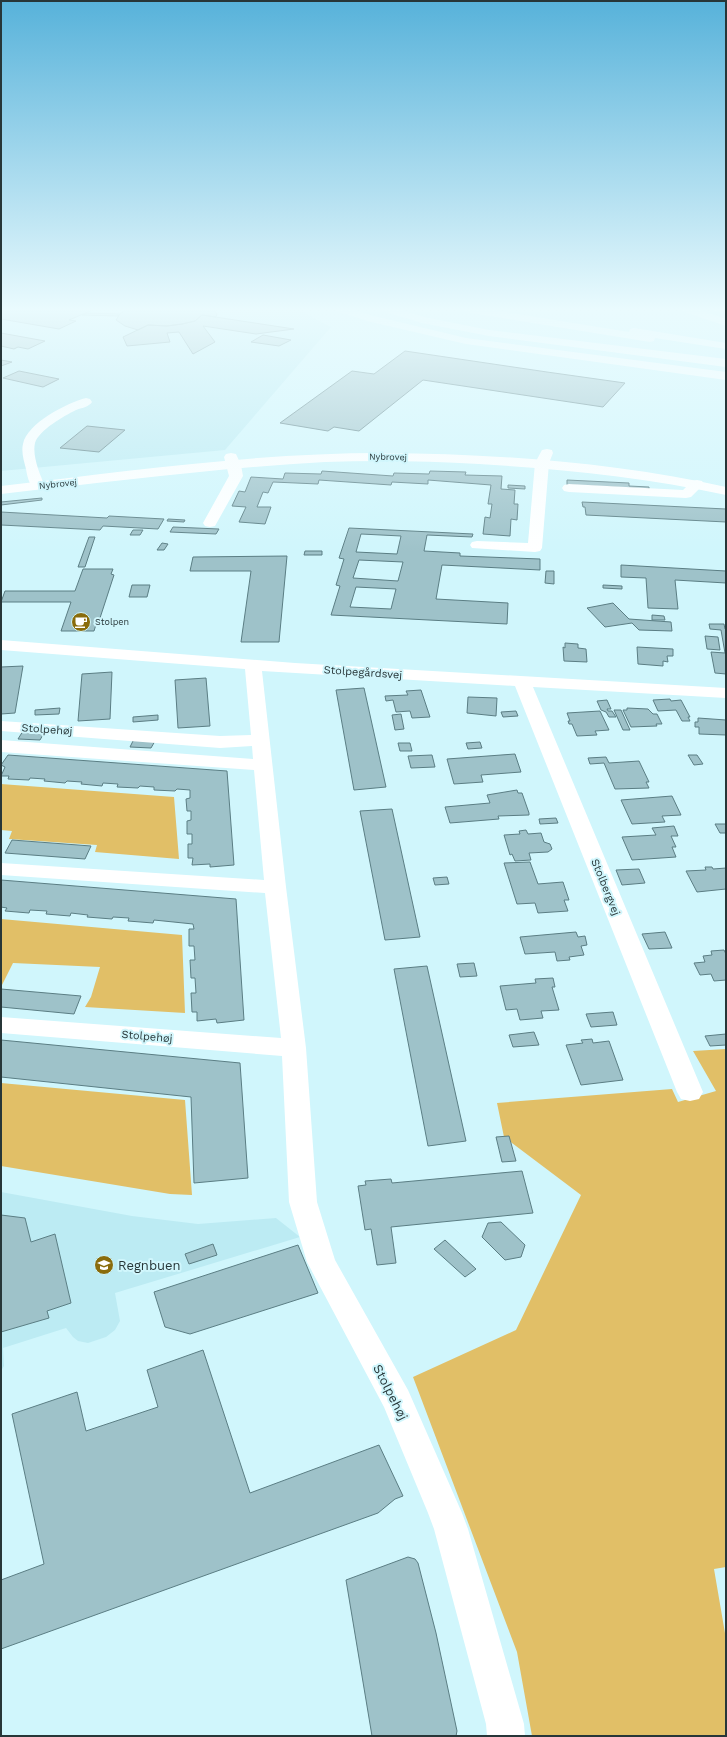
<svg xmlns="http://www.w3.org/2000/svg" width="727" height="1737" viewBox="0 0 727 1737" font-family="'Work Sans',sans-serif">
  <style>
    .built { fill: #bcebf3 }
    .green { fill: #e1bf67 }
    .building { fill: #9ec2c9; stroke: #5b7e84; fill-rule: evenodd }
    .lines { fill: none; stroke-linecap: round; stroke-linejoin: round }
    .minor { fill: #fff; fill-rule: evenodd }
    .tertiary { fill: #fff; fill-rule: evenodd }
    .motorway { fill: #fff; fill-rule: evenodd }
    .labels { text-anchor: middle; stroke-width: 4; stroke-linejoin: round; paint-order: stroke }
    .far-street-label { font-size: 9px; fill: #273638; stroke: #d0f6fc }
    .far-poi-label { font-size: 9px; fill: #273638; stroke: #d0f6fc; text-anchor: start }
    .street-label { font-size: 11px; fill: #273638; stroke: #d0f6fc }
    .near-poi-label { font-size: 13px; fill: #273638; stroke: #d0f6fc; text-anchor: start }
    .near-street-label { font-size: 13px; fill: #273638; stroke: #d0f6fc }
  </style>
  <rect width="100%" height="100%" fill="#d0f6fc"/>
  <!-- built -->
  <path class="built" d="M1 309H297L331 327 225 450 1 471Z
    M1 1192 132 1216 198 1224 276 1218 300 1237 115 1293 120 1321 115 1330 106 1337 88 1343 78 1341 73 1337 66 1328 3 1348 4 1366 1 1371Z"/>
  <!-- green -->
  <path class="green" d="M1 784 174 797 179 859 95 852 97 845 9 839 12 831 1 830Z
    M1 919 182 935 185 1013 85 1007 91 997 100 967 13 963 1 987Z
    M726 1049V1567L714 1569 726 1639V1736H532L517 1652 413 1377 516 1330 581 1195 504 1137 497 1103 672 1089 678 1102 716 1091 693 1051Z
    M1 1083 185 1100 192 1195 170 1194 1 1166Z"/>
  <!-- building -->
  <path class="building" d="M1 309H95L69 320 76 321 59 329 1 319Z
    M126 309H213L217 314 216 317 202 315 195 321 182 324 167 326 148 325 138 330 125 326 116 320 120 314Z
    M86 313 120 314 118 316 82 315Z
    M202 315 294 329 256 334 203 326 215 342 193 354 179 332 167 333 170 342 127 346 123 337 148 325 167 326 182 324 195 321Z
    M1 333 45 341 28 349 18 347 14 349 1 346Z
    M263 335 291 340 279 346 251 342Z
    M405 351 547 372 625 383 603 407 423 380 359 431 334 427 328 431 280 423 352 371 374 374Z
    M1 360 12 362 1 366Z
    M19 371 59 379 43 387 3 378Z
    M87 426 125 430 99 452 60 448Z
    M322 471 393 476 394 473 429 474 430 471 466 472 465 475 502 476 501 489 515 490 514 504H518L517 520 511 519 510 536 483 534 485 517 490 518 492 504H488L491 485 428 480V484L392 482 391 485 319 480 318 484 273 482 268 493 263 492 257 507H271L265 524 239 522 246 507 232 506 239 491 245 492 251 477 283 479 285 473 321 474Z
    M567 480 629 483V486L649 487V489L567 485Z
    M508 485 525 486V489L508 488Z
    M42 498V500L1 505V502Z
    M582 502 726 509V522L586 515 585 507H583Z
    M1 512 107 518 109 516 164 519 158 529 103 526 100 530 1 525Z
    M168 519 185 520 184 522 167 521Z
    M173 527 219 529 216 534 170 532Z
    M349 528 473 534 472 537 427 535 424 551 460 553V556L540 559V570L442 565 436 599 508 603 507 624 331 615 340 586 336 585 344 559 339 558ZM361 534 401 536 397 554 356 552ZM359 560 403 562 398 581 353 578ZM356 587 396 589 391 609 350 607Z
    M133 530H143L140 535H130Z
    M89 537H95L85 567H78Z
    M162 543 168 544 164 550H157Z
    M305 551H322V555H304Z
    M287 556 279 642H241L251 571H190L193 557Z
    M621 565 726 571V583L675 580 678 609 648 608 646 578 621 577Z
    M83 569H113L111 574 114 575 100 618H98L94 631H61L71 602H1L5 591H75Z
    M546 571H554V584L545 583Z
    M132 585H150L147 597H129Z
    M603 585 622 586V589L603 588Z
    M613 603 629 619 671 622 672 631 639 630 632 623 605 627 587 608Z
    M652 615 664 616 665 620H652Z
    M709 624H724L725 629H726V674L715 673 711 652 725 653 721 630 710 629Z
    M705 636 718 637 720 650 707 649Z
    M565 643 578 644V648L586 649 587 662 564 661 563 647 565 648Z
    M637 647 673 649V656H667L668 662 663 661V666L638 664Z
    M23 666 15 713 1 714V667Z
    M112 672 110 719 78 721 82 674Z
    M206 678 210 726 178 728 175 680Z
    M364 688 386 787 354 790 336 690Z
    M421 690 430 717 412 718 410 711 396 712 393 700 386 701 385 696 408 695 406 691Z
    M468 697 497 698 496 716 467 713Z
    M670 699 671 701 681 700 690 717H688L690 721H682L676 710 658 711 653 700Z
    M607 700 611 709H607L608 711H612L616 717H609L606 712 601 710 597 701Z
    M60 708 59 714 35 715V710Z
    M627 708 648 709 653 714H657L662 724H656L657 726 631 727 623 710H627Z
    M614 710H621L630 730H623Z
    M516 711 518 716 503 717 501 712Z
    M600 711 609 730 595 731 597 735 577 736 572 724H569L568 721H570L567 713Z
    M401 714 404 729 395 730 392 715Z
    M158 715V720L133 722V717Z
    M698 718 726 720V735L699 734V727H695V722H698Z
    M23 731 44 733 40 740 18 739Z
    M134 739 155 741 151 748 130 747Z
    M480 742 482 748 468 749 466 743Z
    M398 743H410L412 751H400Z
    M515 754 521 772 481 775 483 782 454 784 447 759Z
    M8 755 227 771 234 865 210 867V864L192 865 193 858H188V844H192V834H187V821L191 820V811H187L186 799 190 798V790L177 789 175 791 154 790V787L140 786 138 788 117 787 118 784 103 783 102 786 81 784 82 782 67 781 65 783 44 781 45 779 30 778 29 780 8 779 9 776H1L5 767 1 765Z
    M432 755 435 767 411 768 408 756Z
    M688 755H697L703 764 694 765Z
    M606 757 609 763 639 761 649 782H646L649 788 615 789 604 763 590 764 588 758Z
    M517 790 518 793H522L529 813V815L498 816 499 819 450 823 445 807 490 803 487 795Z
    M672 796 681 815 662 816 665 822 632 824 621 800Z
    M392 809 420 937 385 940 360 811Z
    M556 818 558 823 540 824 539 819Z
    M715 824H726V833H720Z
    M674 826 678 836H671L676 847H672L676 857 632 860 622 837 656 835 652 828Z
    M526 830 528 834 541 833 544 842 550 844 552 849 548 852 529 853 531 860 515 861 512 854 510 855 504 835 520 834 519 831Z
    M12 840 91 846 85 859 5 853Z
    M530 862 538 884 563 882 569 900H564L568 911 538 913 535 903 517 904 504 863Z
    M705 867H712L713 869 726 868V889L697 892 686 871 706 870Z
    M639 869 645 883 622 885 616 870Z
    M447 877 449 884 435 885 433 878Z
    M1 880 236 899 244 1020 217 1023 216 1019 197 1021V1012H192L191 993H196L195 978H191L190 960H195L194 946H189V929H194L193 924 154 920 153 923 128 921 129 918 113 917 112 919 87 917 88 915 71 913 70 916 46 914 47 911 30 910 29 913 5 911 7 908 1 907Z
    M576 932 578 937 585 936 587 945 581 946 584 955 569 957 570 960 557 961 555 952 525 954 520 937Z
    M665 932 672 948 649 949 642 934Z
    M724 950 726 954V980L714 981 711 974 700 975 694 963 705 962 703 956 712 955 711 951Z
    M474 963 477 976 460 977 457 964Z
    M427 966 466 1141 428 1146 394 969Z
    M553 978 555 987H552L559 1010 541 1011 543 1018 520 1020 517 1009 506 1010 500 986 536 983 535 979Z
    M1 989 81 996 74 1014 1 1007Z
    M613 1012 617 1025 591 1027 586 1014Z
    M534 1032 539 1045 513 1047 509 1035Z
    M726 1034V1045L710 1046 705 1036Z
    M592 1039 593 1043 609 1041 623 1080 581 1085 566 1045 583 1043 581 1040Z
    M1 1040 240 1063 248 1178 194 1183 191 1097 1 1077Z
    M509 1136 516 1161 502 1162 496 1137Z
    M522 1171 533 1213 391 1227 396 1263 377 1265 371 1229 365 1230 358 1186 366 1185 365 1181 391 1179 392 1183Z
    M1 1215 25 1218 31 1242 55 1234 71 1303 47 1311 49 1318 1 1332Z
    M501 1222 525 1245 521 1257 505 1260 482 1237 488 1223Z
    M445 1240 476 1269 465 1277 434 1249Z
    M213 1244 217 1255 189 1264 185 1254Z
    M298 1245 318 1293 190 1334 165 1327 154 1292Z
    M203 1350 250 1493 379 1445 403 1496 395 1499 378 1513 1 1649V1580L44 1564 12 1414 77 1392 86 1431 158 1407 147 1370Z
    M408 1557 415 1559 418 1563 436 1633 457 1731 456 1736H372L346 1580Z"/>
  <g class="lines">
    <!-- minor -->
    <path class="minor" d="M86 398 90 399 92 402C89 407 81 408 76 410 64 416 39 430 35 443 32 456 40 475 45 486L43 489H33C29 483 27 476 26 469 24 461 21 452 23 444 27 423 67 403 86 398Z
      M547 449 552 450 553 453 549 463 542 548 540 551 535 552 472 548 470 545 472 542 477 541 528 543 535 463 542 450Z
      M231 453 236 454 241 465 243 476 215 526 210 527 205 526 203 523 229 476 224 457 226 454Z
      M697 480 702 481 704 484 691 497 686 498 569 492 564 491 562 488 564 485 569 484 683 490 692 481Z
      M1 640 295 663 726 688V698L533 687 703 1092 699 1099 690 1101 681 1099 677 1092 515 686 262 671 286 887 306 1048 317 1202 335 1260 408 1390 462 1513 468 1529 524 1724 525 1736H487L486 1724 434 1529 428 1513 384 1407 307 1262 289 1202 282 1056 1 1033V1017L281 1038 265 893 1 875V863L264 880 254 770 1 752V740L253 759 252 746 220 748 1 731V721L220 736 251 735 245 669 1 650Z"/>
    <!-- tertiary -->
    <path class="tertiary" d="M335 309H351L374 316 466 338 726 372V380L466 344 367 321 336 311Z
      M713 309H726V313L714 311Z
      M383 453C498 454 613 462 726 487V495C644 477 562 469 479 464 428 461 377 460 325 462 217 468 109 482 1 494V486C128 471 255 453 383 453Z"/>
    <!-- motorway -->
    <path class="motorway" d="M381 309H398L424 317 489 330 726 359V367L489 336 422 323 382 311Z
      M460 309H486L629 332 630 329 634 328 726 343V349L655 338 654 341 650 342 465 312Z
      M681 309H697L726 319V326L682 311Z"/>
  </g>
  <!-- sky -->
  <linearGradient id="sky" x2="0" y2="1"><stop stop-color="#57b2da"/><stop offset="0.56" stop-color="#eafbfe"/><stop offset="1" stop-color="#eafbfe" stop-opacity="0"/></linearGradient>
  <rect width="727" height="552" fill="url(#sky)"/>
  <!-- icons -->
  <defs>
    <g id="cafe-disc" transform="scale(1)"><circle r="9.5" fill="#8a6c0c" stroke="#d0f6fc"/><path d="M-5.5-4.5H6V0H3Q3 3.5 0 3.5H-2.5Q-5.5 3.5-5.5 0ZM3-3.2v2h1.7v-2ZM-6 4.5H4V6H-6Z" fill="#fff"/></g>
    <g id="school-disc" transform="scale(1)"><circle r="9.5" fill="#8a6c0c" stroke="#d0f6fc"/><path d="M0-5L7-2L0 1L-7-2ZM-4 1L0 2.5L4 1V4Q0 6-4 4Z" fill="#fff"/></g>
  </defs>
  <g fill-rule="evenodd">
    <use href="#cafe-disc" x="81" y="622"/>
    <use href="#school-disc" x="104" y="1265"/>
  </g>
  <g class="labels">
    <!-- far-street labels -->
    <g class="far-street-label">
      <text transform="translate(388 457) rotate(1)" y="3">Nybrovej</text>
      <text transform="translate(58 484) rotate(-6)" y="3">Nybrovej</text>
    </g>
    <!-- far-poi labels -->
    <g class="far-poi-label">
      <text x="95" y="625">Stolpen</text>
    </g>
    <!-- street labels -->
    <g class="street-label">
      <text transform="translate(363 672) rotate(4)" y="4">Stolpegårdsvej</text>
      <text transform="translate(47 729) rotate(4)" y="4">Stolpehøj</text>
      <text transform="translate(606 887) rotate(68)" y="4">Stolbergvej</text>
      <text transform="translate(147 1036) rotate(5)" y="4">Stolpehøj</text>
    </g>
    <!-- near-poi labels -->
    <g class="near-poi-label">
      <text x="118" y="1270">Regnbuen</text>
    </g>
    <!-- near-street labels -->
    <g class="near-street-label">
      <text transform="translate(391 1392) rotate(63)" y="5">Stolpehøj</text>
    </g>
  </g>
  <!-- border -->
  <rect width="727" height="1737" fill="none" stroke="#273638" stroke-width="4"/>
</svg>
